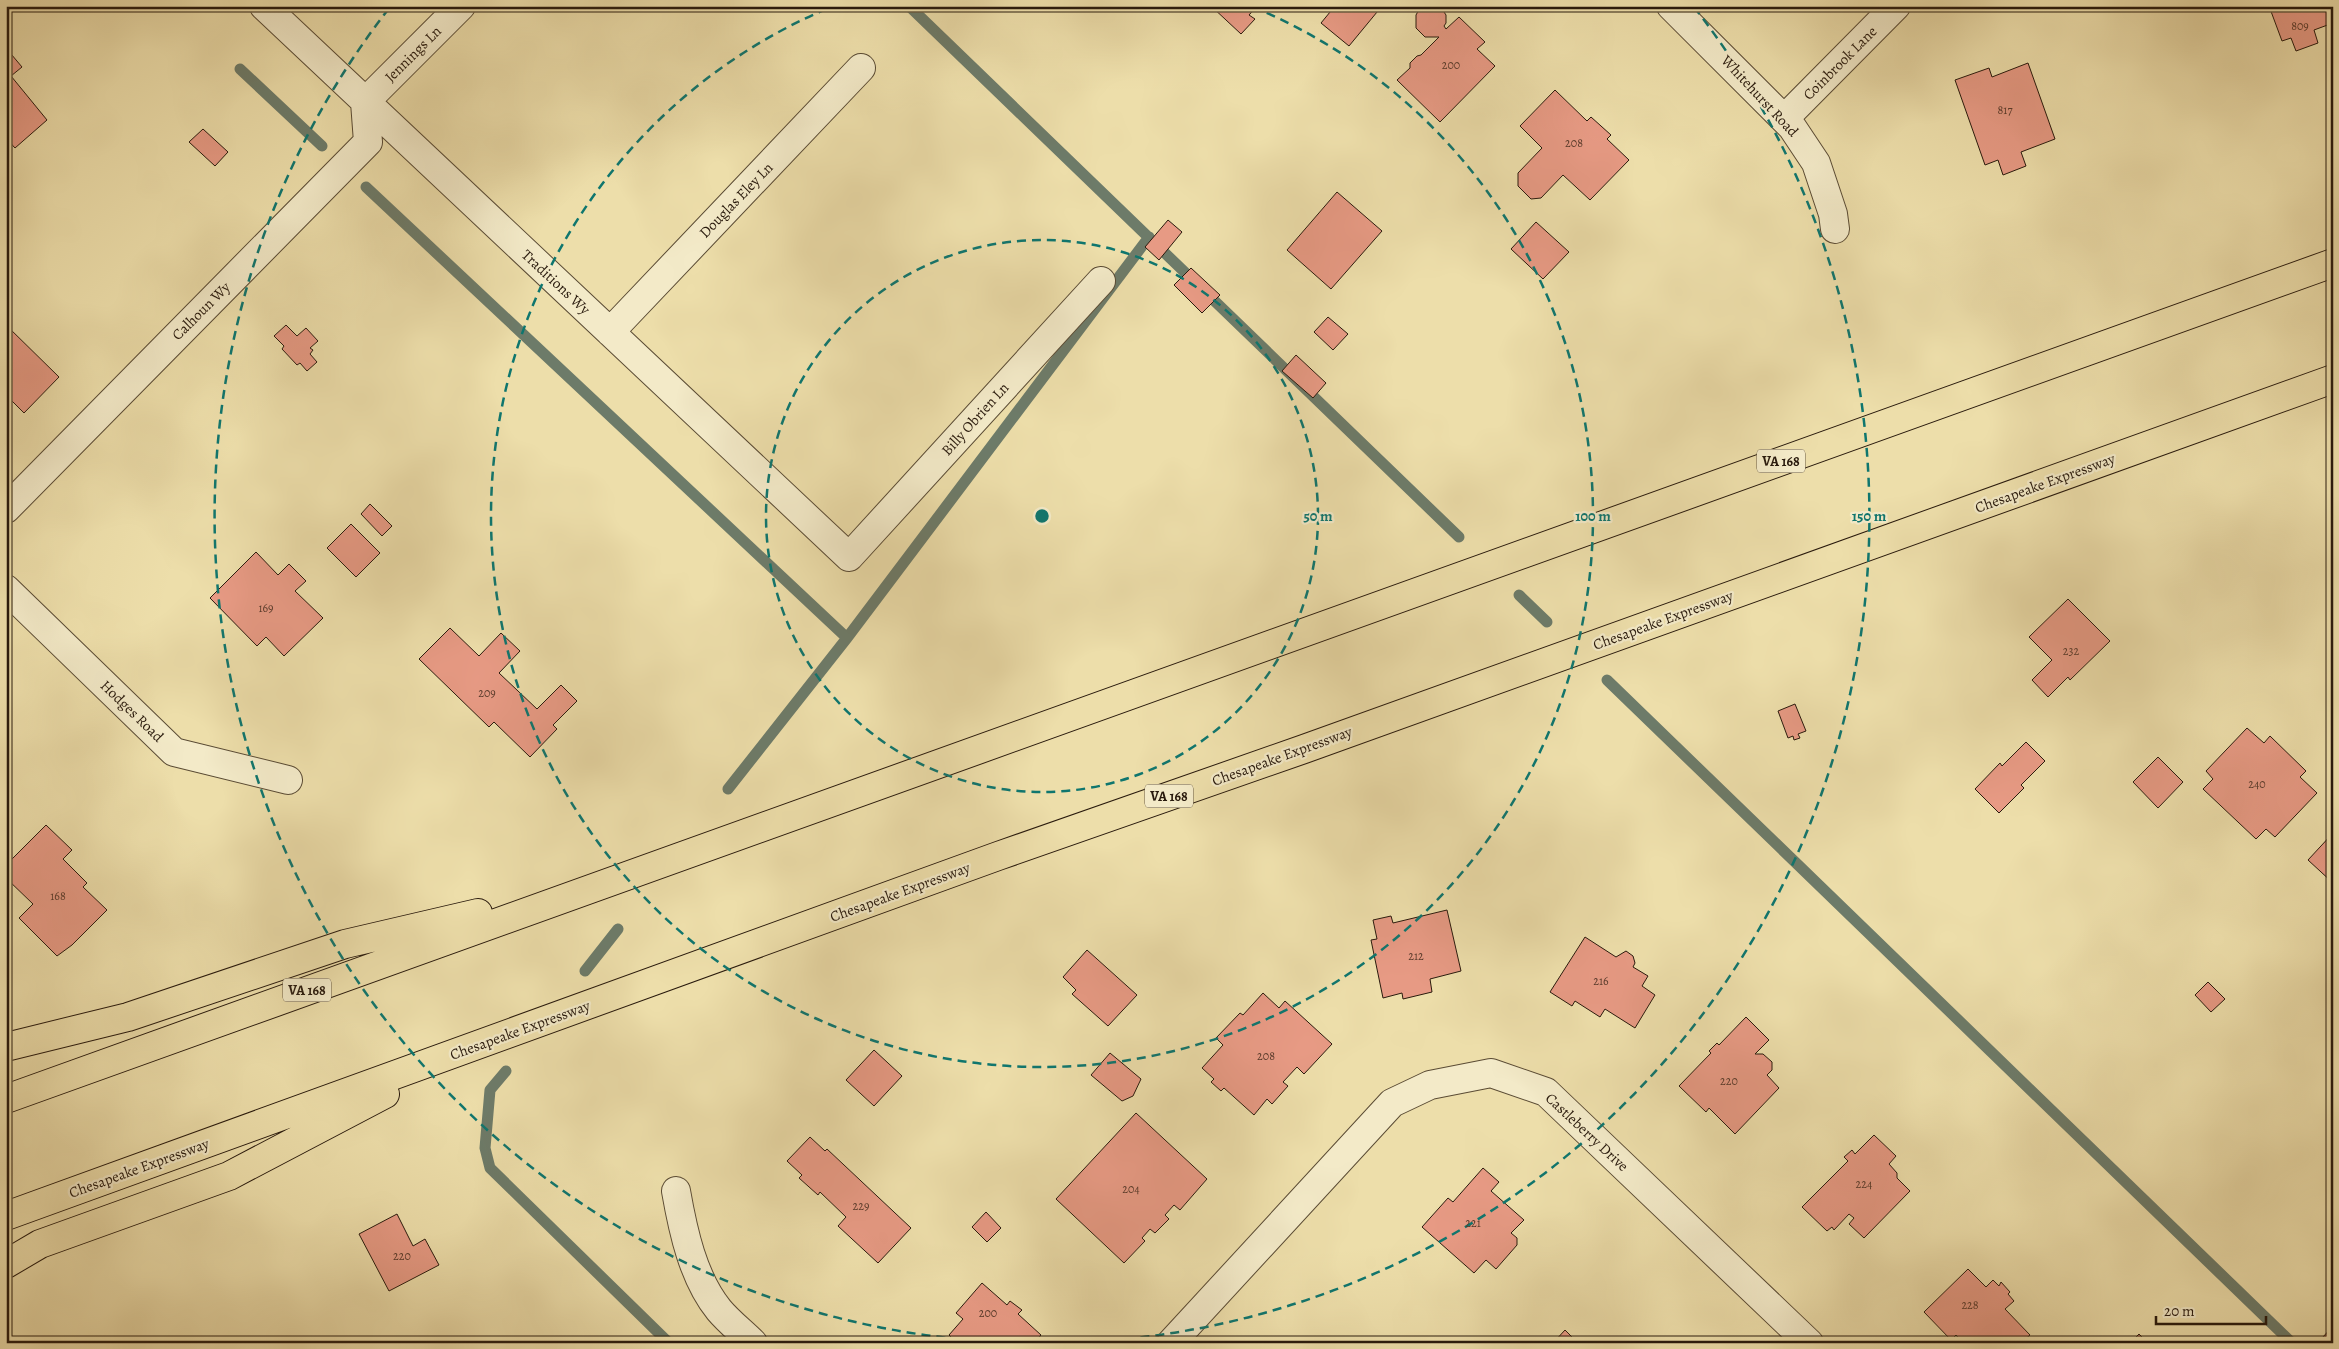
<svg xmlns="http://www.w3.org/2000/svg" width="2339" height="1349" viewBox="0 0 2339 1349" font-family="Alegreya,serif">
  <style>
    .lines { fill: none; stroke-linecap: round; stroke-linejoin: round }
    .stream { stroke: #6d7b69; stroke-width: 11 }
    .building { fill: #e79a84; stroke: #291a0d }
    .minor-casing { stroke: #5a4b34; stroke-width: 30 }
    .highway-casing { stroke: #291a0d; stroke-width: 30 }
    .minor { stroke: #f3eac8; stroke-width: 28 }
    .highway { stroke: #eddeaa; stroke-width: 28 }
    .ring { fill: none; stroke: #0f766e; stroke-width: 2.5; stroke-dasharray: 9 6 }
    .labels { text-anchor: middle; stroke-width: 4.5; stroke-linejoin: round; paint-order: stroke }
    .number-label { font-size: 12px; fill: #583a2b }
    .shield { fill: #f3eac8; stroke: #665845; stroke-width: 1 }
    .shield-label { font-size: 14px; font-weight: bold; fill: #291a0d }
    .street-label { font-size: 15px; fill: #291a0d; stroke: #f3eac8 }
    .centre { fill: #0f766e; stroke: #f3eac8; stroke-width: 2.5 }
    .ring-label { font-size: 15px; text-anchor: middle; font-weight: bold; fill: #0f766e; stroke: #f3eac8; stroke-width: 4.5; stroke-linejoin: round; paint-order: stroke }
  </style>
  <rect width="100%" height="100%" fill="#eddeaa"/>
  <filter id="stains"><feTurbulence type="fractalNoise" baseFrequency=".004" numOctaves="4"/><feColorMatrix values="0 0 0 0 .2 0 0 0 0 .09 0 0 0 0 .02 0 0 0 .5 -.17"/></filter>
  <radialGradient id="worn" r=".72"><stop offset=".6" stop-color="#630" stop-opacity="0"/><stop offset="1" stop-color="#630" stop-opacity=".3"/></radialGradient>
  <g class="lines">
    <!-- stream -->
    <path class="stream" d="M909 6 1459 537
      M240 69 322 146
      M366 187 847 638
      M1519 595 1547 622
      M1607 680 2292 1343
      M728 789 847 638 1149 237
      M585 971 618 929
      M506 1071 490 1090 485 1148 490 1168 669 1343"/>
  </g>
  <!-- building -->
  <path class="building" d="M1211 6H1257L1249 15 1255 19 1241 34Z
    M1335 6H1382L1349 46 1321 23Z
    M1421 6H1440L1446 15V23L1444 26 1446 29 1459 17 1485 42 1477 49 1495 66 1440 122 1397 80 1410 68V63L1417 56 1421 55 1439 37H1425L1416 28V15Z
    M2269 6H2333V23L2314 30 2318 43 2296 51 2291 38 2282 41Z
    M6 48 22 67 11 76 47 120 15 148 6 138Z
    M2028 63 2055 139 2021 152 2026 166 2003 175 1998 160 1985 165 1955 80 1989 68 1992 77Z
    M1555 90 1587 121 1591 117 1611 135 1607 139 1629 160 1590 200 1563 175 1541 198 1531 199 1518 186V173L1542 148 1520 126Z
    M203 129 228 152 215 166 189 142Z
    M1337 192 1382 231 1331 289 1287 250Z
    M1168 220 1182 232 1159 260 1145 247Z
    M1536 222 1569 252 1543 279 1511 249Z
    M1191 268 1220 295 1202 313 1174 285Z
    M1328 317 1348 334 1333 350 1314 332Z
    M6 325 59 377 24 413 6 395Z
    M286 325 297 336 306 328 318 341 310 348 313 350 310 354 317 362 307 371 300 363 297 365 282 349 284 346 274 336Z
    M1296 355 1326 383 1313 398 1282 371Z
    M370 504 392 526 382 536 361 514Z
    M351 524 380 553 356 577 327 548Z
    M256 552 278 575 289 564 306 581 295 591 323 618 284 656 266 637 257 646 210 598Z
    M2068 599 2110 641 2070 680 2068 677 2048 697 2032 680 2052 660 2029 637Z
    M450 628 479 656 501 633 520 651 499 673 537 709 561 685 577 701 553 725 557 729 530 757 494 722 489 727 419 659Z
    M1795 704 1806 731 1798 734 1800 738 1794 740 1793 736 1788 738 1778 711Z
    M2247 728 2264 743 2270 736 2306 771 2300 777 2317 793 2275 837 2266 829 2256 839 2203 789 2213 779 2206 771Z
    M2026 742 2045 761 2021 785 2024 788 1999 813 1975 789 2000 763 2002 766Z
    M2158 757 2183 782 2158 808 2133 782Z
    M46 825 72 850 63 859 87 883 83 887 107 910 72 945 57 956 19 918 33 904 6 878V865Z
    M2333 833V883L2308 860Z
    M1447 910 1461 971 1430 979 1432 992 1403 999 1402 993 1383 998 1371 940 1377 939 1373 920 1391 916 1393 923Z
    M1585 937 1616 957 1626 951 1633 956 1635 963 1633 967 1648 976 1642 986 1655 995 1635 1028 1605 1009 1600 1017 1575 1001 1572 1006 1550 992Z
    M1087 950 1137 995 1108 1026 1072 994 1076 990 1063 977Z
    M2208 982 2225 999 2211 1012 2195 995Z
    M1263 993 1279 1008 1285 1001 1332 1044 1304 1074 1297 1067 1283 1082 1288 1086 1272 1104 1267 1099 1254 1115 1224 1088 1221 1091 1211 1082 1214 1079 1202 1068 1223 1045 1216 1038 1240 1013 1243 1015Z
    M1746 1017 1769 1040 1755 1054H1763L1772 1062V1070L1767 1075 1779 1088 1735 1134 1709 1108 1706 1112 1679 1086 1711 1053 1709 1051 1717 1043 1719 1045Z
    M874 1050 902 1076 874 1106 846 1080Z
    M1110 1053 1141 1079 1133 1096 1122 1101 1091 1075Z
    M1136 1113 1207 1179 1180 1210 1174 1205 1165 1215 1169 1219 1155 1233 1150 1229 1142 1238 1145 1241 1124 1263 1056 1199Z
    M1874 1135 1896 1156 1889 1164 1897 1173V1178L1910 1191 1864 1238 1849 1224 1854 1218 1849 1214 1834 1230 1832 1227 1827 1231 1802 1207 1848 1161 1844 1157 1852 1150 1855 1154Z
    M810 1137 825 1151 827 1149 911 1228 878 1263 838 1226 846 1217 820 1192 818 1195 799 1178 802 1175 787 1161Z
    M1483 1168 1499 1182 1491 1191 1524 1220 1511 1233 1517 1238V1245L1496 1269 1486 1260 1474 1273 1422 1227 1448 1198 1453 1202Z
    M986 1212 1001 1228 987 1242 972 1227Z
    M397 1214 413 1246 425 1239 439 1265 389 1291 359 1234Z
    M1968 1269 1986 1287 1993 1280 1999 1286 2001 1282 2010 1292 2008 1294 2014 1301 2005 1309 2030 1335 2021 1343H1963L1956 1335 1951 1340 1924 1312Z
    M982 1283 1007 1305 1010 1301 1022 1310 1018 1314 1041 1335 1034 1343H957L949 1335 963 1319 956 1313Z
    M2333 1326V1343H2327L2322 1338Z
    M1565 1330 1578 1343H1553Z
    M2139 1334 2148 1343H2130Z"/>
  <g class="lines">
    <!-- minor casing -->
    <g class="minor-casing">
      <path id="minor" d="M264 6 849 557 1101 281
        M1671 6 1792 127 1816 163 1833 214 1835 229
        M1784 119 1896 6
        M610 332 861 68
        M6 509 368 142 365 102 461 6
        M6 589 174 752 288 780
        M676 1191C683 1231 693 1278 719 1310 729 1322 742 1332 753 1343
        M1171 1343 1392 1103 1430 1085 1491 1073 1546 1092 1809 1343"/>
    </g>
    <!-- highway casing -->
    <g class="highway-casing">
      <path id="highway" d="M6 1047 128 1017 345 944 478 913
        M6 1099 2333 263
        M6 1216 998 856 1304 749 2333 379
        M6 1264 40 1244 229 1176 385 1094"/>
    </g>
    <!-- minor -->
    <use href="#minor" class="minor"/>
    <!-- highway -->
    <use href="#highway" class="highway"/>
  </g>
  <!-- distance rings -->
  <g class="ring">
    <circle cx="1042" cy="516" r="276"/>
    <path d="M1253 7A551 551 0 1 1 831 7"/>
    <path d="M1020 1343A827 827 0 0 1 390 7M1694 7A827 827 0 0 1 1064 1343"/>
  </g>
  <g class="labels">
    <!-- number labels -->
    <g class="number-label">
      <text x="2300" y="30">809</text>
      <text x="1451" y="69">200</text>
      <text x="2005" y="114">817</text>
      <text x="1574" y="147">208</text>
      <text x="266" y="612">169</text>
      <text x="2071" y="655">232</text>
      <text x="487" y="697">209</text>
      <text x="2257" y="788">240</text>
      <text x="58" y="900">168</text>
      <text x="1416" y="960">212</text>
      <text x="1601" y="985">216</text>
      <text x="1266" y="1060">208</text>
      <text x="1729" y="1085">220</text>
      <text x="1864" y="1188">224</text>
      <text x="1131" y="1193">204</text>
      <text x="861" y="1210">229</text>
      <text x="1473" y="1227">221</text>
      <text x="402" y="1260">220</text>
      <text x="1970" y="1309">228</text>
      <text x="988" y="1317">200</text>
    </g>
    <!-- shield labels -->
    <g class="shield">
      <rect x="1757" y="449.5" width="48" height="23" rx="4"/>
      <rect x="1145" y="784.5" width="48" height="23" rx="4"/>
      <rect x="283" y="978.5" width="48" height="23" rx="4"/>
    </g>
    <g class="shield-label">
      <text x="1781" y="466">VA 168</text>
      <text x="1169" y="801">VA 168</text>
      <text x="307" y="995">VA 168</text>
    </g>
    <!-- street labels -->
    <g class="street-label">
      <text transform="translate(413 54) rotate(-45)" y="5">Jennings Ln</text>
      <text transform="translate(1840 63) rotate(-45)" y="5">Coinbrook Lane</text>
      <text transform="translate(1760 96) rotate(47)" y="5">Whitehurst Road</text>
      <text transform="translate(736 200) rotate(-46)" y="5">Douglas Eley Ln</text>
      <text transform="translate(556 282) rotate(43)" y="5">Traditions Wy</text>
      <text transform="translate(201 311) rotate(-45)" y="5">Calhoun Wy</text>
      <text transform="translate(975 419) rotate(-48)" y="5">Billy Obrien Ln</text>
      <text transform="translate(2045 483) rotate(-20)" y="5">Chesapeake Expressway</text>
      <text transform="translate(1663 620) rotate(-20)" y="5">Chesapeake Expressway</text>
      <text transform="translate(132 711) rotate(44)" y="5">Hodges Road</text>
      <text transform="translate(1282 756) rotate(-20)" y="5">Chesapeake Expressway</text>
      <text transform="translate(900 892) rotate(-20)" y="5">Chesapeake Expressway</text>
      <text transform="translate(520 1030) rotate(-20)" y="5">Chesapeake Expressway</text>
      <text transform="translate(1587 1132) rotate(43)" y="5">Castleberry Drive</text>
      <text transform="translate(139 1168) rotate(-20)" y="5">Chesapeake Expressway</text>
    </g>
  </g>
  <circle cx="1042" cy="516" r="8" class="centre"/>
  <g class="ring-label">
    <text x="1318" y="521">50 m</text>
    <text x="1593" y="521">100 m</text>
    <text x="1869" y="521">150 m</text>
  </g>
  <!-- margin -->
  <rect width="2339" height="1349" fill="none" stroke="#eddeaa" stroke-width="25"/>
  <rect x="8" y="8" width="2324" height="1334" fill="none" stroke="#291a0d" stroke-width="2.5"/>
  <rect x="12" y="12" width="2314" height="1324" fill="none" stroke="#291a0d"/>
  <!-- scale -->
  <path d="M2156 1316v8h110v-8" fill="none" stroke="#291a0d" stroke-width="2.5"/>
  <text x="2164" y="1316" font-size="15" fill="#291a0d" stroke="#f3eac8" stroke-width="4" paint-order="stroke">20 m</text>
  <rect width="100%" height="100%" filter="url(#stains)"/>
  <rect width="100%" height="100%" fill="url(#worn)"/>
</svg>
